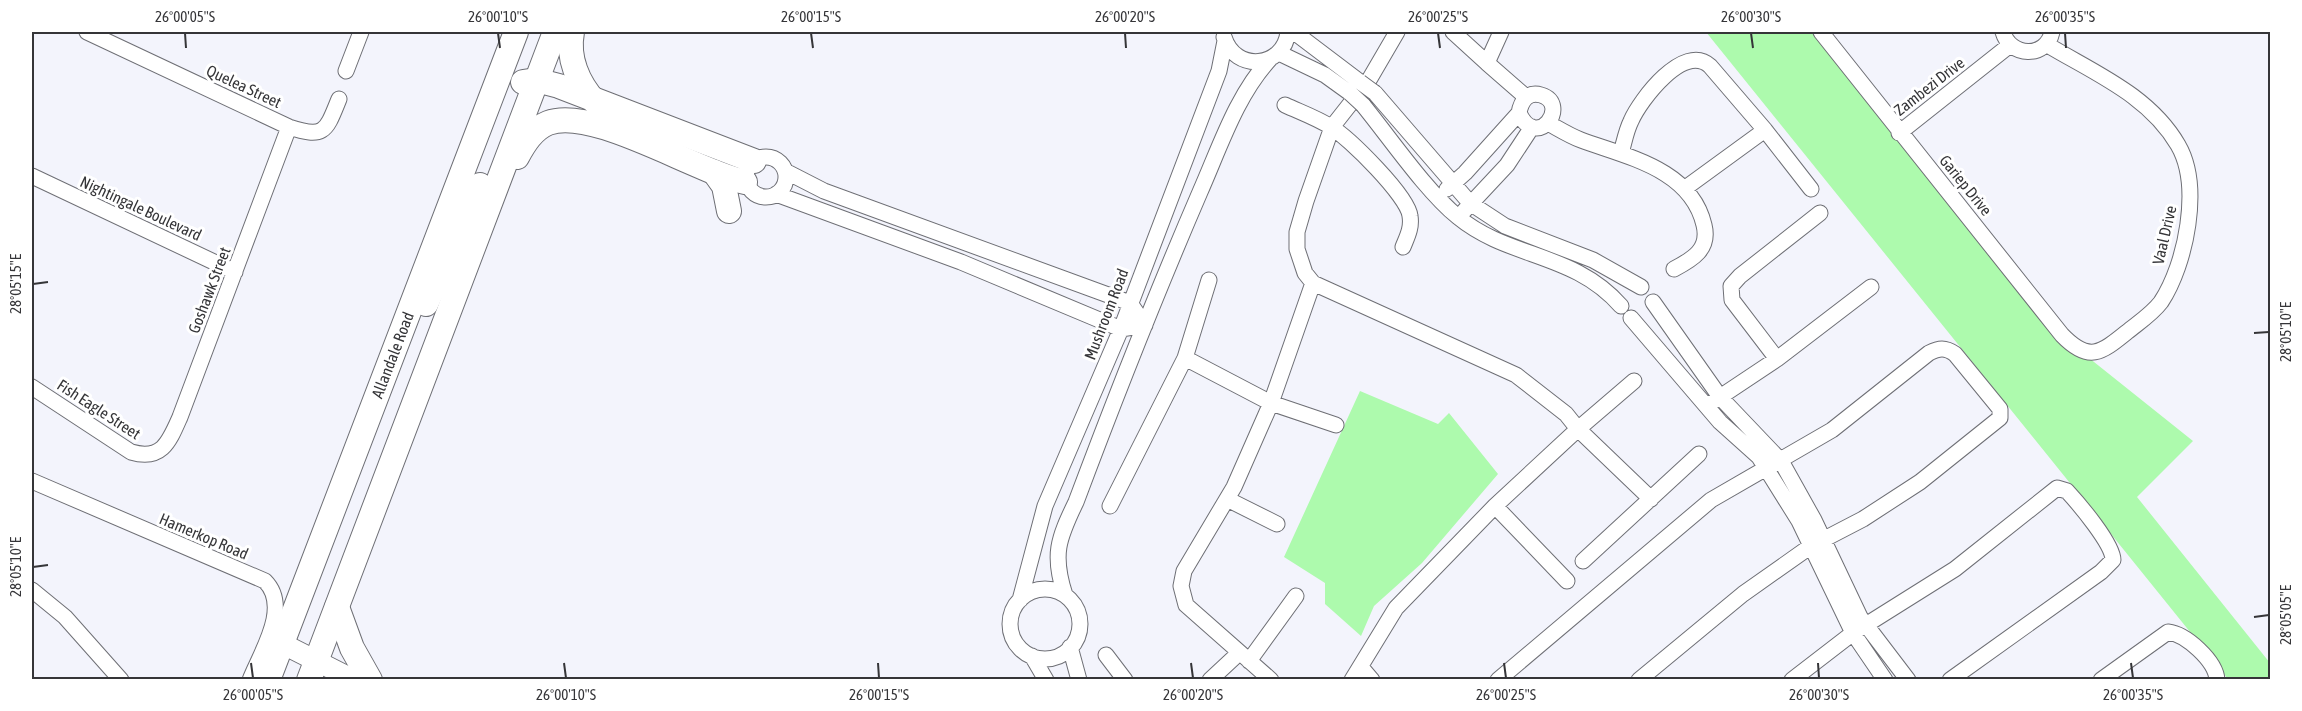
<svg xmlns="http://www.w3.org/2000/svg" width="2302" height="711" viewBox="0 0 2302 711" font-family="'Asap Condensed',sans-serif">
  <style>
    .green { fill: #adfaad }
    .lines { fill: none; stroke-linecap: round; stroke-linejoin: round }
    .minor-casing { stroke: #6e6f75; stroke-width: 17 }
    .tertiary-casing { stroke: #6e6f75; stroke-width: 22 }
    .primary-casing { stroke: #6e6f75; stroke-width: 26 }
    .minor { stroke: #fff; stroke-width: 15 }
    .tertiary { stroke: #fff; stroke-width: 20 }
    .primary { stroke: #fff; stroke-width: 24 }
    .minor-bridge-casing { stroke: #6e6f75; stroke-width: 17; stroke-linecap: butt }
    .minor-bridge { stroke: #fff; stroke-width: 15 }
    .ticks { fill: none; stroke: #353538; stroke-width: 2 }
    .labels { text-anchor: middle; stroke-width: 6; stroke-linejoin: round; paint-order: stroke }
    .street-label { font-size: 16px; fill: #353538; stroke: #fff }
    .neatline { fill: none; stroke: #353538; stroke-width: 2 }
    .ticks-label { font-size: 15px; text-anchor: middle; fill: #353538 }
  </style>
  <rect width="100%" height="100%" fill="#f3f4fc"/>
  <!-- green -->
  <path class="green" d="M1706 32H1822L2074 346 2193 441 2137 497 2270 663V679H2228Z
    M1360 391 1438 424 1449 413 1498 474 1422 563 1374 606 1361 636 1325 604V583L1284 557Z"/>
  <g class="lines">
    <!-- minor casing -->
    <g class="minor-casing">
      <path id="minor" d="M87 32 289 127C325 139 326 131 339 99
        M1294 32 1360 82
        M1453 32 1487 63
        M1501 32 1487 63 1526 97
        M1821 32 2062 335C2089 363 2101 353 2127 332 2138 323 2152 314 2161 302 2186 264 2202 186 2178 145 2149 95 2094 73 2046 44
        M2003 32C2010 57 2046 59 2052 32
        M1224 37C1235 73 1284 68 1288 32
        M1279 53 1325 75 1350 93
        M346 71 361 32
        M1375 93 1470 203 1505 226 1593 260 1641 287
        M1285 105C1300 112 1317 118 1331 127 1349 138 1408 196 1410 216 1412 228 1407 237 1403 247
        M1363 105C1390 138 1426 191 1458 217 1509 259 1574 252 1621 306
        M1548 123C1559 129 1570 136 1581 140 1627 157 1691 169 1704 225 1710 249 1693 259 1674 269
        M1899 133 2010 45
        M1621 153C1624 143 1626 131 1631 121 1640 100 1684 42 1710 66L1765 130
        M746 177a20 20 0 1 1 40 0a20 20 0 1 1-40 0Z
        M32 176 235 272
        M1447 189 1465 173 1519 113C1521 101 1528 91 1541 95 1571 104 1537 152 1519 113
        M1684 189 1765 130 1811 189
        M776 194 961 262 1121 329 1145 325 1130 303 824 191 785 171
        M1464 211 1507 165 1532 127
        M1313 283 1305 273 1297 249V232L1306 201 1332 127 1369 80 1397 32
        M1653 302 1720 397 1781 461 1814 520 1860 617 1908 680
        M1631 318 1720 422 1759 457 1799 521 1853 633 1885 680
        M1185 358 1271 403 1336 425
        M1777 359 1732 300 1731 286 1740 276 1820 213
        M1634 381 1578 429 1651 499
        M32 387 131 452C162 461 169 442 180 417L289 127
        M1714 401 1777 359 1871 287
        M32 481 265 581C291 607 261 652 250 680
        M1227 499 1277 524
        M1110 506 1185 358 1209 280
        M1495 506 1567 581
        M1583 561 1699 454
        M1010 624a35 35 0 1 1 70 0a35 35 0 1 1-70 0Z
        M32 590 65 617 121 680
        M1065 595C1052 555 1058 539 1076 502 1115 398 1156 294 1200 192 1220 147 1236 96 1270 59
        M1020 600 1045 506 1121 329 1219 71 1225 41
        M1070 647 1079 680
        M1106 655 1125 680
        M1032 656 1046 680
        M1249 661 1296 596
        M1361 667 1372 680
        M1210 680 1239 653
        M1271 680 1186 605 1181 586 1184 571 1234 487 1271 403 1313 283 1516 375 1566 414 1578 429 1495 506 1396 608 1352 680
        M1498 680 1711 500 1832 430 1929 353C1939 348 1945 347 1955 354L2000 409V418L1920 482 1863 519 1811 546 1743 594 1639 680
        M1792 680 1853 633 1955 569 2057 488 2067 491C2079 504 2113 544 2113 560L2101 572 1950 680
        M2101 680 2168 632C2186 634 2216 661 2217 680"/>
    </g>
    <!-- tertiary casing -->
    <g class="tertiary-casing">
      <path id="tertiary" d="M281 643 354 680"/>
    </g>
    <!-- primary casing -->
    <g class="primary-casing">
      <g id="primary">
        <path d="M572 32C567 58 578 83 595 102"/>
        <path d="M523 82 536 80 559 86 754 161"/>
        <path d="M517 157C524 144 533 129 548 123 593 106 696 172 745 182"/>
        <path d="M714 172 724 186 729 211"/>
        <path d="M426 304 480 185"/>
        <path d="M337 607 352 648 370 680"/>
        <path id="s1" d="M268 680 516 32"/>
        <path d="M309 680 555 32"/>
      </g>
    </g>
    <!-- minor -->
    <use href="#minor" class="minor"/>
    <!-- tertiary -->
    <use href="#tertiary" class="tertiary"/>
    <!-- primary -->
    <use href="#primary" class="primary"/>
    <!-- minor-bridge casing -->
    <g class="minor-bridge-casing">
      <path id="minor-bridge" d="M1360 82 1375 93
        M1350 93 1363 105"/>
    </g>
    <!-- minor-bridge -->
    <use href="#minor-bridge" class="minor-bridge"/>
  </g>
  <!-- ticks -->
  <path class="ticks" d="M185 33 186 48M498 33 500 48M811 33 813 48M1125 33 1126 48M1438 33 1440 48M1751 33 1753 48M2065 33 2066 48M33 284 48 282M2254 333 2269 332M33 567 48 565M2254 617 2269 615M251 663 253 678M564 663 566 678M878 663 879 678M1191 663 1193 678M1504 663 1506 678M1818 663 1819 678M2131 663 2133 678"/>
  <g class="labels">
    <!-- street labels -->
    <g class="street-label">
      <text transform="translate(244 86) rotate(25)" y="6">Quelea Street</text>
      <text transform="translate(1929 86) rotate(-38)" y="6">Zambezi Drive</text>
      <text transform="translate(1966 185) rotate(51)" y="6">Gariep Drive</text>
      <text transform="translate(141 208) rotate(25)" y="6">Nightingale Boulevard</text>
      <text transform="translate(2164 235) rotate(-77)" y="6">Vaal Drive</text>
      <text transform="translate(209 290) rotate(-69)" y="6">Goshawk Street</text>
      <text transform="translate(1106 314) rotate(-69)" y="6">Mushroom Road</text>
      <text dy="6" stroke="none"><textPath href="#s1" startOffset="348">Allandale Road</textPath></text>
      <text transform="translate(99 409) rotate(33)" y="6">Fish Eagle Street</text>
      <text transform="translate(204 536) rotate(23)" y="6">Hamerkop Road</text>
    </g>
  </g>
  <!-- border -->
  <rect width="2302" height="711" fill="none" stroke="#ffffff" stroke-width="66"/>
  <rect x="33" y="33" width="2236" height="645" class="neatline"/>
  <g class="ticks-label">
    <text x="185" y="22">26°00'05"S</text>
    <text x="498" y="22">26°00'10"S</text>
    <text x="811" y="22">26°00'15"S</text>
    <text x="1125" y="22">26°00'20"S</text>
    <text x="1438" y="22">26°00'25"S</text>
    <text x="1751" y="22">26°00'30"S</text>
    <text x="2065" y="22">26°00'35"S</text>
    <text transform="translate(16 284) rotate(-90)" y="5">28°05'15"E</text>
    <text transform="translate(2286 332) rotate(-90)" y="5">28°05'10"E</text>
    <text transform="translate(16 567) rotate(-90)" y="5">28°05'10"E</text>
    <text transform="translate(2286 615) rotate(-90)" y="5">28°05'05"E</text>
    <text x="253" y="700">26°00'05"S</text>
    <text x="566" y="700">26°00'10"S</text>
    <text x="879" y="700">26°00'15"S</text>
    <text x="1193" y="700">26°00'20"S</text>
    <text x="1506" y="700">26°00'25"S</text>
    <text x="1819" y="700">26°00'30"S</text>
    <text x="2133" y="700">26°00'35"S</text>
  </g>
</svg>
